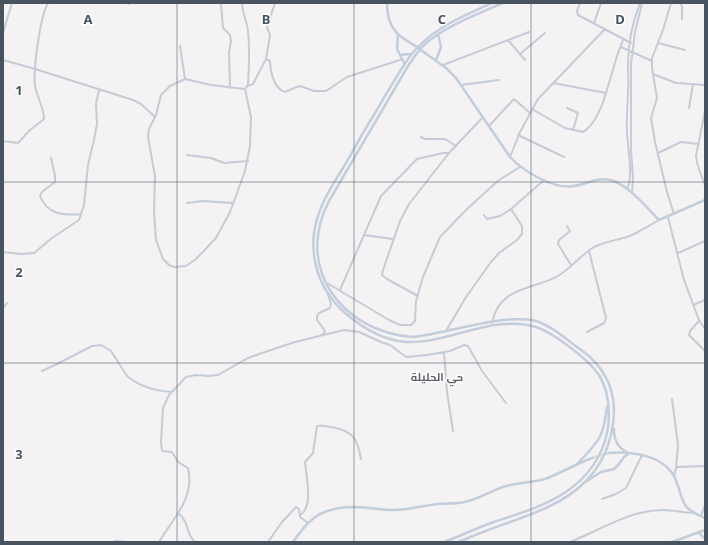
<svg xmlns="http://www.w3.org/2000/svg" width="708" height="545" viewBox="0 0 708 545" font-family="'Noto Sans',Cairo,sans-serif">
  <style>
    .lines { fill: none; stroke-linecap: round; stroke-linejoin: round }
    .secondary-tunnel { stroke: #d2d2d5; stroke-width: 2.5; stroke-dasharray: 2.5 1; stroke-linecap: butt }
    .street { stroke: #c5ccd7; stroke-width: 2 }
    .secondary { stroke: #c4cddb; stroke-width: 2.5 }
    .secondary-bridge { stroke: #c4cddb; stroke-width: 2.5 }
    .grid { fill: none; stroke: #485360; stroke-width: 1; stroke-opacity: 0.55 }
    .labels { text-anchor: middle; stroke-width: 3; stroke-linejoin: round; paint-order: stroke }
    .neighbourhood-label { font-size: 11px; font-weight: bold; fill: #5e6167; stroke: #fff }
    .grid-label { font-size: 13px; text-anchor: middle; font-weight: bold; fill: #485360; stroke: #fff; stroke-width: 3; stroke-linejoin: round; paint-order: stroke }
  </style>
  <rect width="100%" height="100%" fill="#f4f2f2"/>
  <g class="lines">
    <!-- secondary-tunnel -->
    <path class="secondary-tunnel" d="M592 458 609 453"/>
    <!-- street -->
    <path class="street" d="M128 3 129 4
      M221 3 223 28 230 35 231 41 229 52 230 88
      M242 3C242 13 247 21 248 31 250 49 249 68 248 85L245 89 251 117 250 146 245 171 230 212 216 238 196 259 186 266 174 267 169 265 163 259 156 240 154 212 155 176 148 137 149 129 156 115 161 95 170 86 185 79 211 85 245 89
      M462 3H467
      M580 3 577 11 578 15 631 43
      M671 3 663 30 652 58V68L657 98 651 118 655 142 667 192 674 214
      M680 3 682 6V19
      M594 23 601 3
      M3 33 12 3
      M508 40 525 60
      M658 43 685 50
      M180 46 185 79
      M621 47 652 61
      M520 54 545 33
      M266 59 270 61C270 71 274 89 285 92L294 88 300 86 314 91H326L347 77 403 59
      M3 60 35 69 133 100 141 104 155 117
      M443 65 529 32
      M653 74 676 83 705 85
      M553 83 606 93 617 56 623 40
      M461 85 499 80
      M247 86 253 84 266 59 270 35 267 27 275 3
      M567 108 578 113 573 130
      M689 108 693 84
      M532 109 565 128 583 132C594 126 603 105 606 93
      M705 111 696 156 697 163 705 186
      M489 126 514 99 530 113
      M518 135 564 157
      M421 137 425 139H445L456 146
      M3 141 18 143 29 131 44 119C44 108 37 97 35 86 33 70 40 17 48 3
      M658 153 681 142 699 144
      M187 155 211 158 224 163 248 161
      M510 157 520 132 538 99 605 29
      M51 158 55 176V182L42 192 40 196C47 214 63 216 81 214
      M627 189C634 176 627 146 627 131 626 118 628 104 628 91 629 83 628 75 628 66 628 45 632 23 640 3
      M632 193 633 178 631 150V64L635 32 642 3
      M187 203 203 201 232 203
      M484 215 487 219 500 216 511 209 544 180
      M668 217 684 280 699 320 705 329
      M567 226 570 231 559 240 558 244 571 265
      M364 235 393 239
      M3 252 21 254 34 253 52 238 79 220 84 205 88 165 94 140 97 124 96 104 99 90
      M678 253 705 241
      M327 283 389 320 400 325H411L415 321 416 301 423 277 440 237 467 209 499 180 520 167
      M340 290 381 196 417 159 443 153H449
      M418 296 387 279 382 275 383 270 400 221 409 204 449 153 483 117
      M693 305 705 300
      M3 308 7 303
      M699 321 690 331 689 335 705 351
      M492 323C499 286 533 290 558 276 571 268 581 255 594 247 606 241 620 240 632 235 641 231 650 225 659 220
      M446 331 466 297 491 262 499 253 517 240 522 234V226L511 209
      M587 332 604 323 606 318 589 251
      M320 336 324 333 325 331 317 320V316L319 313 330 308 331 304 328 295
      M444 352 447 392 453 431
      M42 371 57 364 92 346 101 345 111 351 127 376C140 387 155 391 172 392
      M672 399 678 445 676 468
      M674 476 676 468 678 467 705 466
      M602 499 616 494 626 488 642 455
      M179 514C189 521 186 535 195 542
      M300 515C314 507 306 476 305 462L313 453 317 426C323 425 329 427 336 428 354 432 358 441 361 459
      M701 516 705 505
      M699 533 705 539
      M113 542 116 541 129 542
      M159 542C173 518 195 499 188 468L178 462 172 452 162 451 161 442 163 408 169 395 186 377 196 375 208 376 218 375 248 358 265 352 295 342 344 330 359 332 381 342 390 345 406 357 427 355 450 351 464 345 468 346 482 371 506 403
      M268 542 282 522 296 507 299 509 300 517 308 523
      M570 542C600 530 630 510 663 510 674 510 684 513 694 513"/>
    <!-- secondary -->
    <path class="secondary" d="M387 3C387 25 395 35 414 45
      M398 34 397 49 404 63
      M425 53 446 68 456 78 510 157C523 171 554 190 574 186 587 184 597 177 610 180 628 184 646 207 659 220L705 200
      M400 55 411 54
      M436 60 441 47 438 34
      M614 429C614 440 617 447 627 452
      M609 453C631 451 664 455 675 478 685 501 678 507 705 518
      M577 464C599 441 603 439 607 407
      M587 481 601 472 614 469 619 464 624 457 628 454
      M293 542C303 528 313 514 331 510 351 504 372 509 392 510 407 510 422 506 437 504 444 503 451 504 458 503 474 502 488 492 503 487 517 482 531 483 545 479 561 473 576 464 592 458
      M444 542C460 536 475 529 491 523 514 515 540 508 561 495 599 472 616 433 606 391 604 385 602 380 599 375 589 360 554 333 536 327 493 314 451 343 408 342 384 341 361 327 344 312 315 286 305 245 321 208 326 194 335 181 343 168 351 155 358 141 366 128 381 104 394 79 410 56 431 29 461 17 492 3
      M458 542C466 539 475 535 483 532 518 518 558 509 585 482 612 455 625 404 602 371 594 358 581 350 569 341 558 332 546 323 532 320 497 315 450 333 413 337 342 332 294 268 329 201L408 66C413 59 417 52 423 46 441 28 480 13 503 3
      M672 542 705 530"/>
    <!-- secondary-bridge -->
    <path class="secondary-bridge" d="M414 45 425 53"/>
  </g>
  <!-- grid -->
  <path class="grid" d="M177 3V542M354 3V542M531 3V542M3 182H705M3 363H705"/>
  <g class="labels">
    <!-- neighbourhood labels -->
    <g class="neighbourhood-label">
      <text x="437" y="381">حي الحليلة</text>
    </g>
  </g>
  <g class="grid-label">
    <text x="88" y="24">A</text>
    <text x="266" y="24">B</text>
    <text x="442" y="24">C</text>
    <text x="620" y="24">D</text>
    <text x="19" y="95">1</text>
    <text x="19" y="277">2</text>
    <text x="19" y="459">3</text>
  </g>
  <!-- border -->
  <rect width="708" height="545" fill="none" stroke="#485360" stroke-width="8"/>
</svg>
